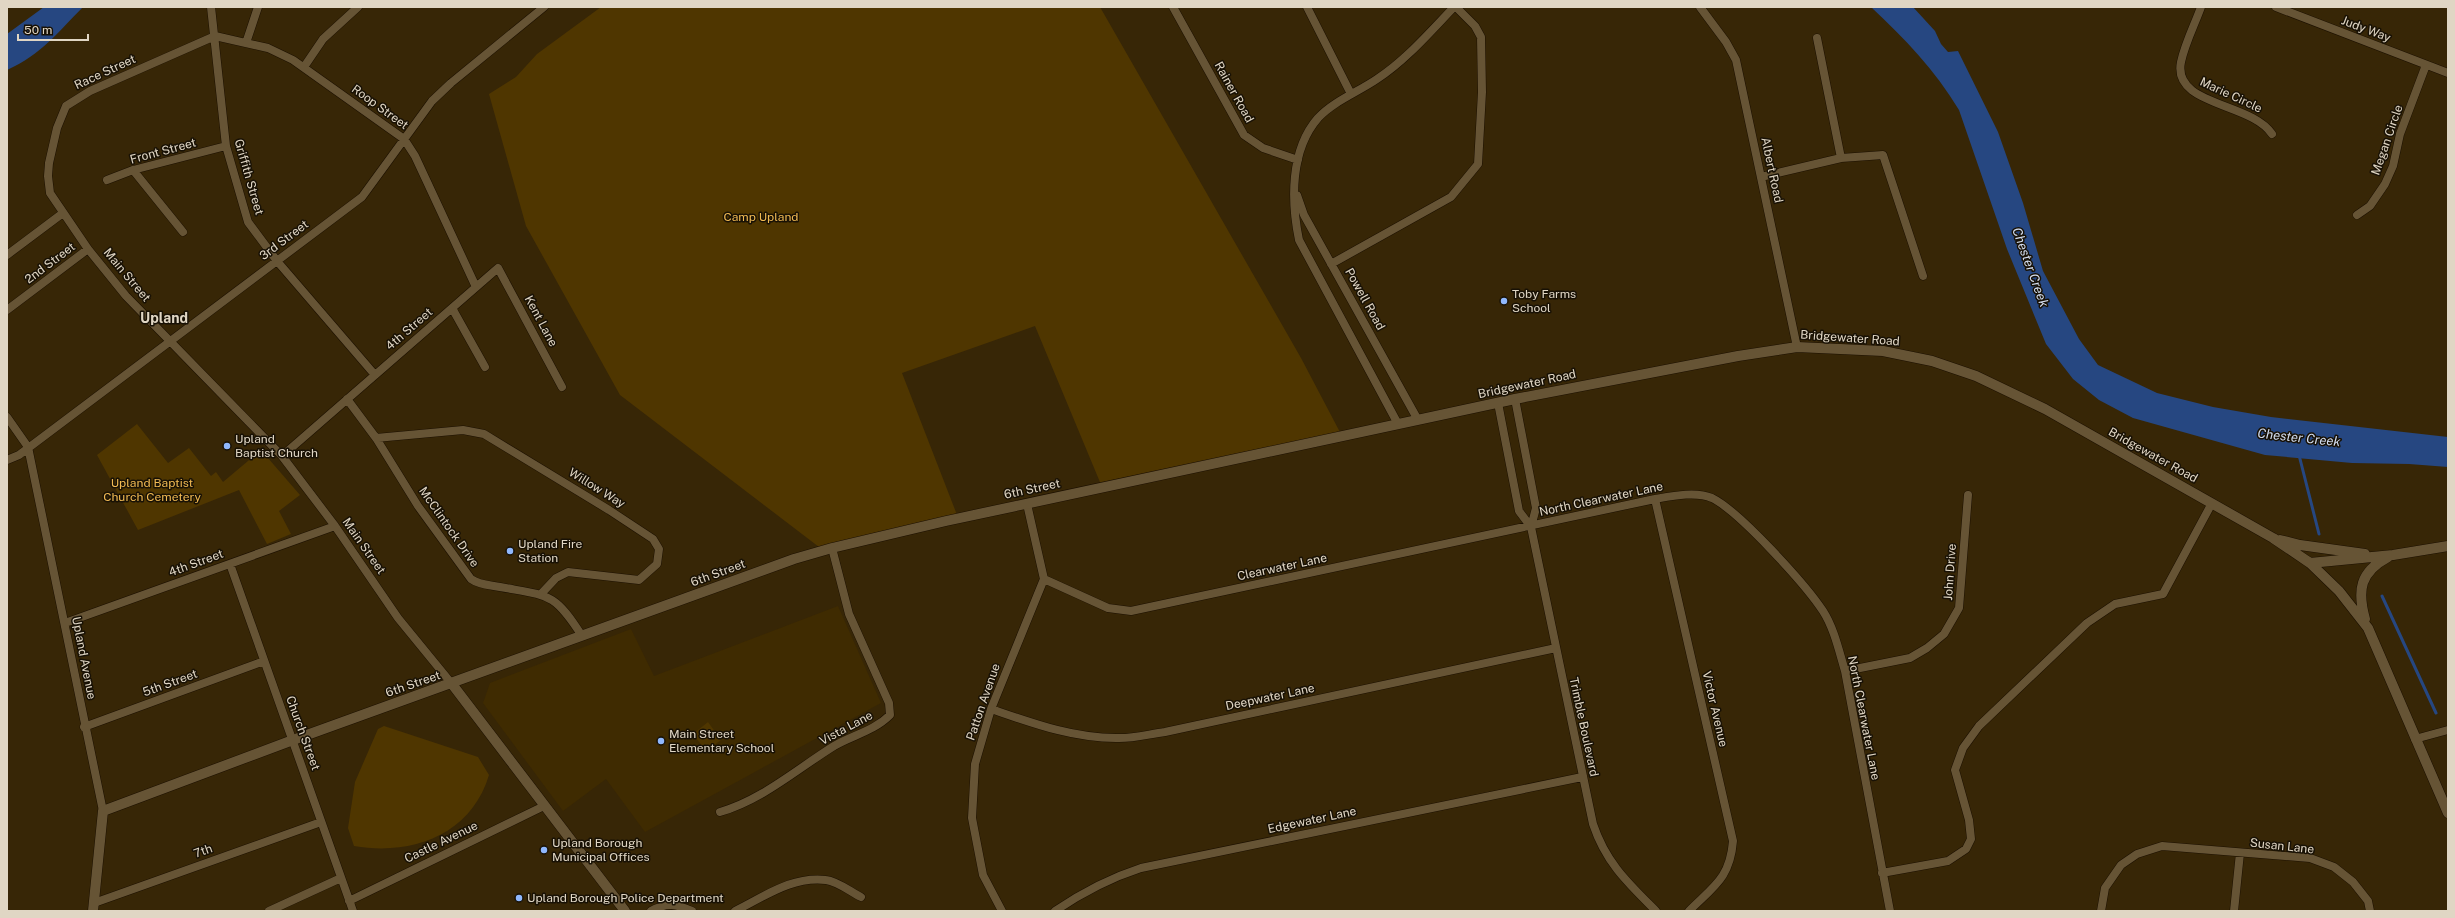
<svg xmlns="http://www.w3.org/2000/svg" width="2455" height="918" viewBox="0 0 2455 918" font-family="'Public Sans',sans-serif">
  <style>
    .built { fill: #3f2b01 }
    .green { fill: #4f3600 }
    .water { fill: #264781 }
    .lines { fill: none; stroke-linecap: round; stroke-linejoin: round }
    .stream { stroke: #264781; stroke-width: 3 }
    .minor-casing { stroke: #1c1000; stroke-width: 9 }
    .tertiary-casing { stroke: #1c1000; stroke-width: 11 }
    .minor { stroke: #665435; stroke-width: 8 }
    .tertiary { stroke: #665435; stroke-width: 10 }
    .poi-dot { fill: #90b8fd; stroke: #181105; stroke-width: 1.5 }
    .labels { text-anchor: middle; stroke-width: 3; stroke-linejoin: round; paint-order: stroke }
    .street-label { font-size: 12px; fill: #e0d6c4; stroke: #181105 }
    .park-label { font-size: 12px; fill: #f1ba53; stroke: #181105 }
    .poi-label { font-size: 12px; fill: #e0d6c4; stroke: #181105; text-anchor: start }
    .water-label { font-size: 13px; font-style: italic; fill: #d2dcee; stroke: #181105 }
    .quarter-label { font-size: 14px; font-weight: bold; fill: #e0d6c4; stroke: #181105 }
  </style>
  <rect width="100%" height="100%" fill="#372606"/>
  <!-- built -->
  <path class="built" d="M838 606 881 703 645 832 606 779 563 811 483 703 490 683 631 629 654 676Z"/>
  <!-- green -->
  <path class="green" d="M601 7H1100L1301 358 1342 436 1102 487 1035 326 902 373 959 520 819 547 620 395 526 226 489 94 516 77 537 54Z
    M137 424 168 463 189 448 211 476 216 472 223 482 261 450 300 495 279 511 291 534 267 544 239 490 138 530 97 455Z
    M708 722 721 740 706 751 693 734Z
    M384 726 478 757 489 775C471 835 412 856 354 846L348 828 355 782 378 729Z"/>
  <!-- water -->
  <path class="water" d="M44 7H83C58 32 41 55 7 70V34Z
    M1871 7H1913L1935 31 1941 44 1948 52 1958 51 1998 132 2023 203 2043 271 2079 339 2098 365 2157 393 2213 407 2271 417 2448 437V467L2409 464 2352 463 2265 455 2133 418 2099 400 2073 379 2046 344 2007 249 1959 110C1935 70 1905 39 1871 7Z"/>
  <g class="lines">
    <!-- stream -->
    <path class="stream" d="M2299 455 2319 534
      M2382 596 2436 713"/>
    <!-- minor casing -->
    <g class="minor-casing">
      <path id="minor" d="M211 7 226 146 248 222 277 261 375 375
        M1173 7 1244 135 1263 148 1298 160
        M1307 7 1351 94
        M1700 7 1726 42 1736 60 1797 347
        M2201 7C2195 24 2185 43 2181 62 2172 106 2251 102 2272 134
        M2276 7 2448 73
        M215 36 90 91 66 106 57 128 49 163 48 176 50 193 88 249 126 296 282 456 335 526 398 618 452 684
        M215 36 268 48 293 60 404 139 415 156 476 287
        M1817 38 1841 158
        M246 43 258 7
        M304 67 323 39 358 7
        M133 170 183 232
        M1761 177 1841 158 1883 155 1923 276
        M107 180 133 170 226 146
        M1297 195 1304 215 1418 420
        M2357 215 2370 206 2385 184 2393 166 2400 134 2426 65
        M7 255 63 213
        M1331 264 1451 197 1478 164 1482 92 1481 37 1475 26 1456 7
        M452 308 485 367
        M7 310 88 249
        M347 399 376 438 418 506 471 579C479 585 490 585 500 587 549 596 554 592 582 636
        M1515 399 1536 508 1531 527
        M1498 403 1519 511 1531 527 1593 824C1606 863 1628 883 1656 911
        M7 417 28 447 103 811
        M1398 424 1299 240C1291 201 1290 150 1318 118 1334 101 1358 92 1377 79 1406 60 1430 32 1454 7
        M376 438 463 430 484 434 609 510 653 539 659 549 657 564 639 580 568 572 556 578 541 594
        M282 456 498 268 562 387
        M7 460 19 455 362 197 432 101 451 83 544 7
        M1655 499 1733 841C1730 878 1714 886 1689 911
        M230 564 353 911
        M1044 579 1108 608 1131 611 1655 499C1672 496 1696 491 1712 498 1739 511 1806 585 1823 611 1834 628 1839 651 1845 671L1890 911
        M65 623 335 526
        M1845 671 1910 658 1927 648 1944 634 1959 608 1968 495
        M991 709C1032 723 1072 738 1116 738 1132 739 1149 734 1165 732L1556 648
        M84 727 264 661
        M2415 739 2448 730
        M720 812C762 800 797 769 834 746 853 735 874 731 890 715L889 703 849 614 832 548
        M1882 873 1948 861 1966 849 1971 839 1969 820 1955 770 1963 748 1979 726 2087 623 2115 604 2163 594 2212 503
        M349 901 544 806
        M94 903 321 822
        M269 911 341 878
        M651 911C667 902 676 904 692 911
        M735 911C764 897 791 876 826 880 837 881 851 892 861 897
        M1002 911 983 875 972 818 975 764 991 709 1044 579 1027 504
        M1055 911C1083 892 1110 878 1141 868L1582 777
        M2101 911 2105 888 2121 865 2137 854 2162 846 2310 858 2334 867 2353 882 2368 901 2370 911
        M2234 911 2240 853"/>
    </g>
    <!-- tertiary casing -->
    <g class="tertiary-casing">
      <path id="tertiary" d="M2280 540 2300 545 2365 554
        M2310 563 2393 555 2448 546
        M2365 619C2357 590 2360 572 2388 557
        M452 684 625 911
        M93 911 103 811 293 740 794 559 832 548 946 521 1515 399 1738 356 1797 347 1883 351 1932 361 1976 376 2045 409 2273 538 2310 563 2339 591 2368 628 2448 813"/>
    </g>
    <!-- minor -->
    <use href="#minor" class="minor"/>
    <!-- tertiary -->
    <use href="#tertiary" class="tertiary"/>
  </g>
  <!-- markers -->
  <g class="poi-dot">
    <circle cx="1504" cy="301" r="4"/>
    <circle cx="227" cy="446" r="4"/>
    <circle cx="510" cy="551" r="4"/>
    <circle cx="661" cy="741" r="4"/>
    <circle cx="544" cy="850" r="4"/>
    <circle cx="519" cy="898" r="4"/>
  </g>
  <g class="labels">
    <!-- street labels -->
    <g class="street-label">
      <text transform="translate(2366 29) rotate(21)" y="4">Judy Way</text>
      <text transform="translate(105 72) rotate(-25)" y="4">Race Street</text>
      <text transform="translate(1234 92) rotate(61)" y="4">Rainer Road</text>
      <text transform="translate(2231 95) rotate(25)" y="4">Marie Circle</text>
      <text transform="translate(380 107) rotate(36)" y="4">Roop Street</text>
      <text transform="translate(2387 140) rotate(-71)" y="4">Megan Circle</text>
      <text transform="translate(163 151) rotate(-15)" y="4">Front Street</text>
      <text transform="translate(1772 170) rotate(78)" y="4">Albert Road</text>
      <text transform="translate(249 177) rotate(74)" y="4">Griffith Street</text>
      <text transform="translate(284 240) rotate(-37)" y="4">3rd Street</text>
      <text transform="translate(50 263) rotate(-37)" y="4">2nd Street</text>
      <text transform="translate(127 275) rotate(50)" y="4">Main Street</text>
      <text transform="translate(1365 299) rotate(61)" y="4">Powell Road</text>
      <text transform="translate(541 321) rotate(62)" y="4">Kent Lane</text>
      <text transform="translate(409 329) rotate(-41)" y="4">4th Street</text>
      <text transform="translate(1850 338) rotate(4)" y="4">Bridgewater Road</text>
      <text transform="translate(1527 384) rotate(-12)" y="4">Bridgewater Road</text>
      <text transform="translate(2153 455) rotate(29)" y="4">Bridgewater Road</text>
      <text transform="translate(597 488) rotate(32)" y="4">Willow Way</text>
      <text transform="translate(1032 489) rotate(-12)" y="4">6th Street</text>
      <text transform="translate(1601 499) rotate(-12)" y="4">North Clearwater Lane</text>
      <text transform="translate(449 527) rotate(55)" y="4">McClintock Drive</text>
      <text transform="translate(364 546) rotate(55)" y="4">Main Street</text>
      <text transform="translate(196 563) rotate(-20)" y="4">4th Street</text>
      <text transform="translate(1282 567) rotate(-12)" y="4">Clearwater Lane</text>
      <text transform="translate(1950 572) rotate(-86)" y="4">John Drive</text>
      <text transform="translate(718 573) rotate(-20)" y="4">6th Street</text>
      <text transform="translate(84 658) rotate(79)" y="4">Upland Avenue</text>
      <text transform="translate(170 683) rotate(-20)" y="4">5th Street</text>
      <text transform="translate(413 684) rotate(-19)" y="4">6th Street</text>
      <text transform="translate(1270 697) rotate(-12)" y="4">Deepwater Lane</text>
      <text transform="translate(983 702) rotate(-71)" y="4">Patton Avenue</text>
      <text transform="translate(1715 709) rotate(77)" y="4">Victor Avenue</text>
      <text transform="translate(1864 718) rotate(79)" y="4">North Clearwater Lane</text>
      <text transform="translate(1584 727) rotate(78)" y="4">Trimble Boulevard</text>
      <text transform="translate(846 728) rotate(-28)" y="4">Vista Lane</text>
      <text transform="translate(303 733) rotate(70)" y="4">Church Street</text>
      <text transform="translate(1312 820) rotate(-12)" y="4">Edgewater Lane</text>
      <text transform="translate(441 842) rotate(-26)" y="4">Castle Avenue</text>
      <text transform="translate(2282 846) rotate(6)" y="4">Susan Lane</text>
      <text transform="translate(203 851) rotate(-20)" y="4">7th</text>
    </g>
    <!-- park labels -->
    <g class="park-label">
      <text x="761" y="221">Camp Upland</text>
      <text x="152" y="487">Upland Baptist<tspan x="152" dy="14">Church Cemetery</tspan></text>
    </g>
    <!-- poi labels -->
    <g class="poi-label">
      <text x="1512" y="298">Toby Farms<tspan x="1512" dy="14">School</tspan></text>
      <text x="235" y="443">Upland<tspan x="235" dy="14">Baptist Church</tspan></text>
      <text x="518" y="548">Upland Fire<tspan x="518" dy="14">Station</tspan></text>
      <text x="669" y="738">Main Street<tspan x="669" dy="14">Elementary School</tspan></text>
      <text x="552" y="847">Upland Borough<tspan x="552" dy="14">Municipal Offices</tspan></text>
      <text x="527" y="902">Upland Borough Police Department</text>
    </g>
    <!-- water labels -->
    <g class="water-label">
      <text transform="translate(2031 267) rotate(70)" y="5">Chester Creek</text>
      <text transform="translate(2299 437) rotate(6)" y="5">Chester Creek</text>
    </g>
    <!-- quarter labels -->
    <g class="quarter-label">
      <text x="164" y="323">Upland</text>
    </g>
  </g>
  <!-- border -->
  <rect width="2455" height="918" fill="none" stroke="#e0d6c4" stroke-width="16"/>
  <!-- scale -->
  <path d="M18 34v6h70v-6" fill="none" stroke="#e0d6c4" stroke-width="2"/>
  <text x="24" y="34" font-size="12" fill="#e0d6c4" stroke="#181105" stroke-width="3" paint-order="stroke">50 m</text>
</svg>
